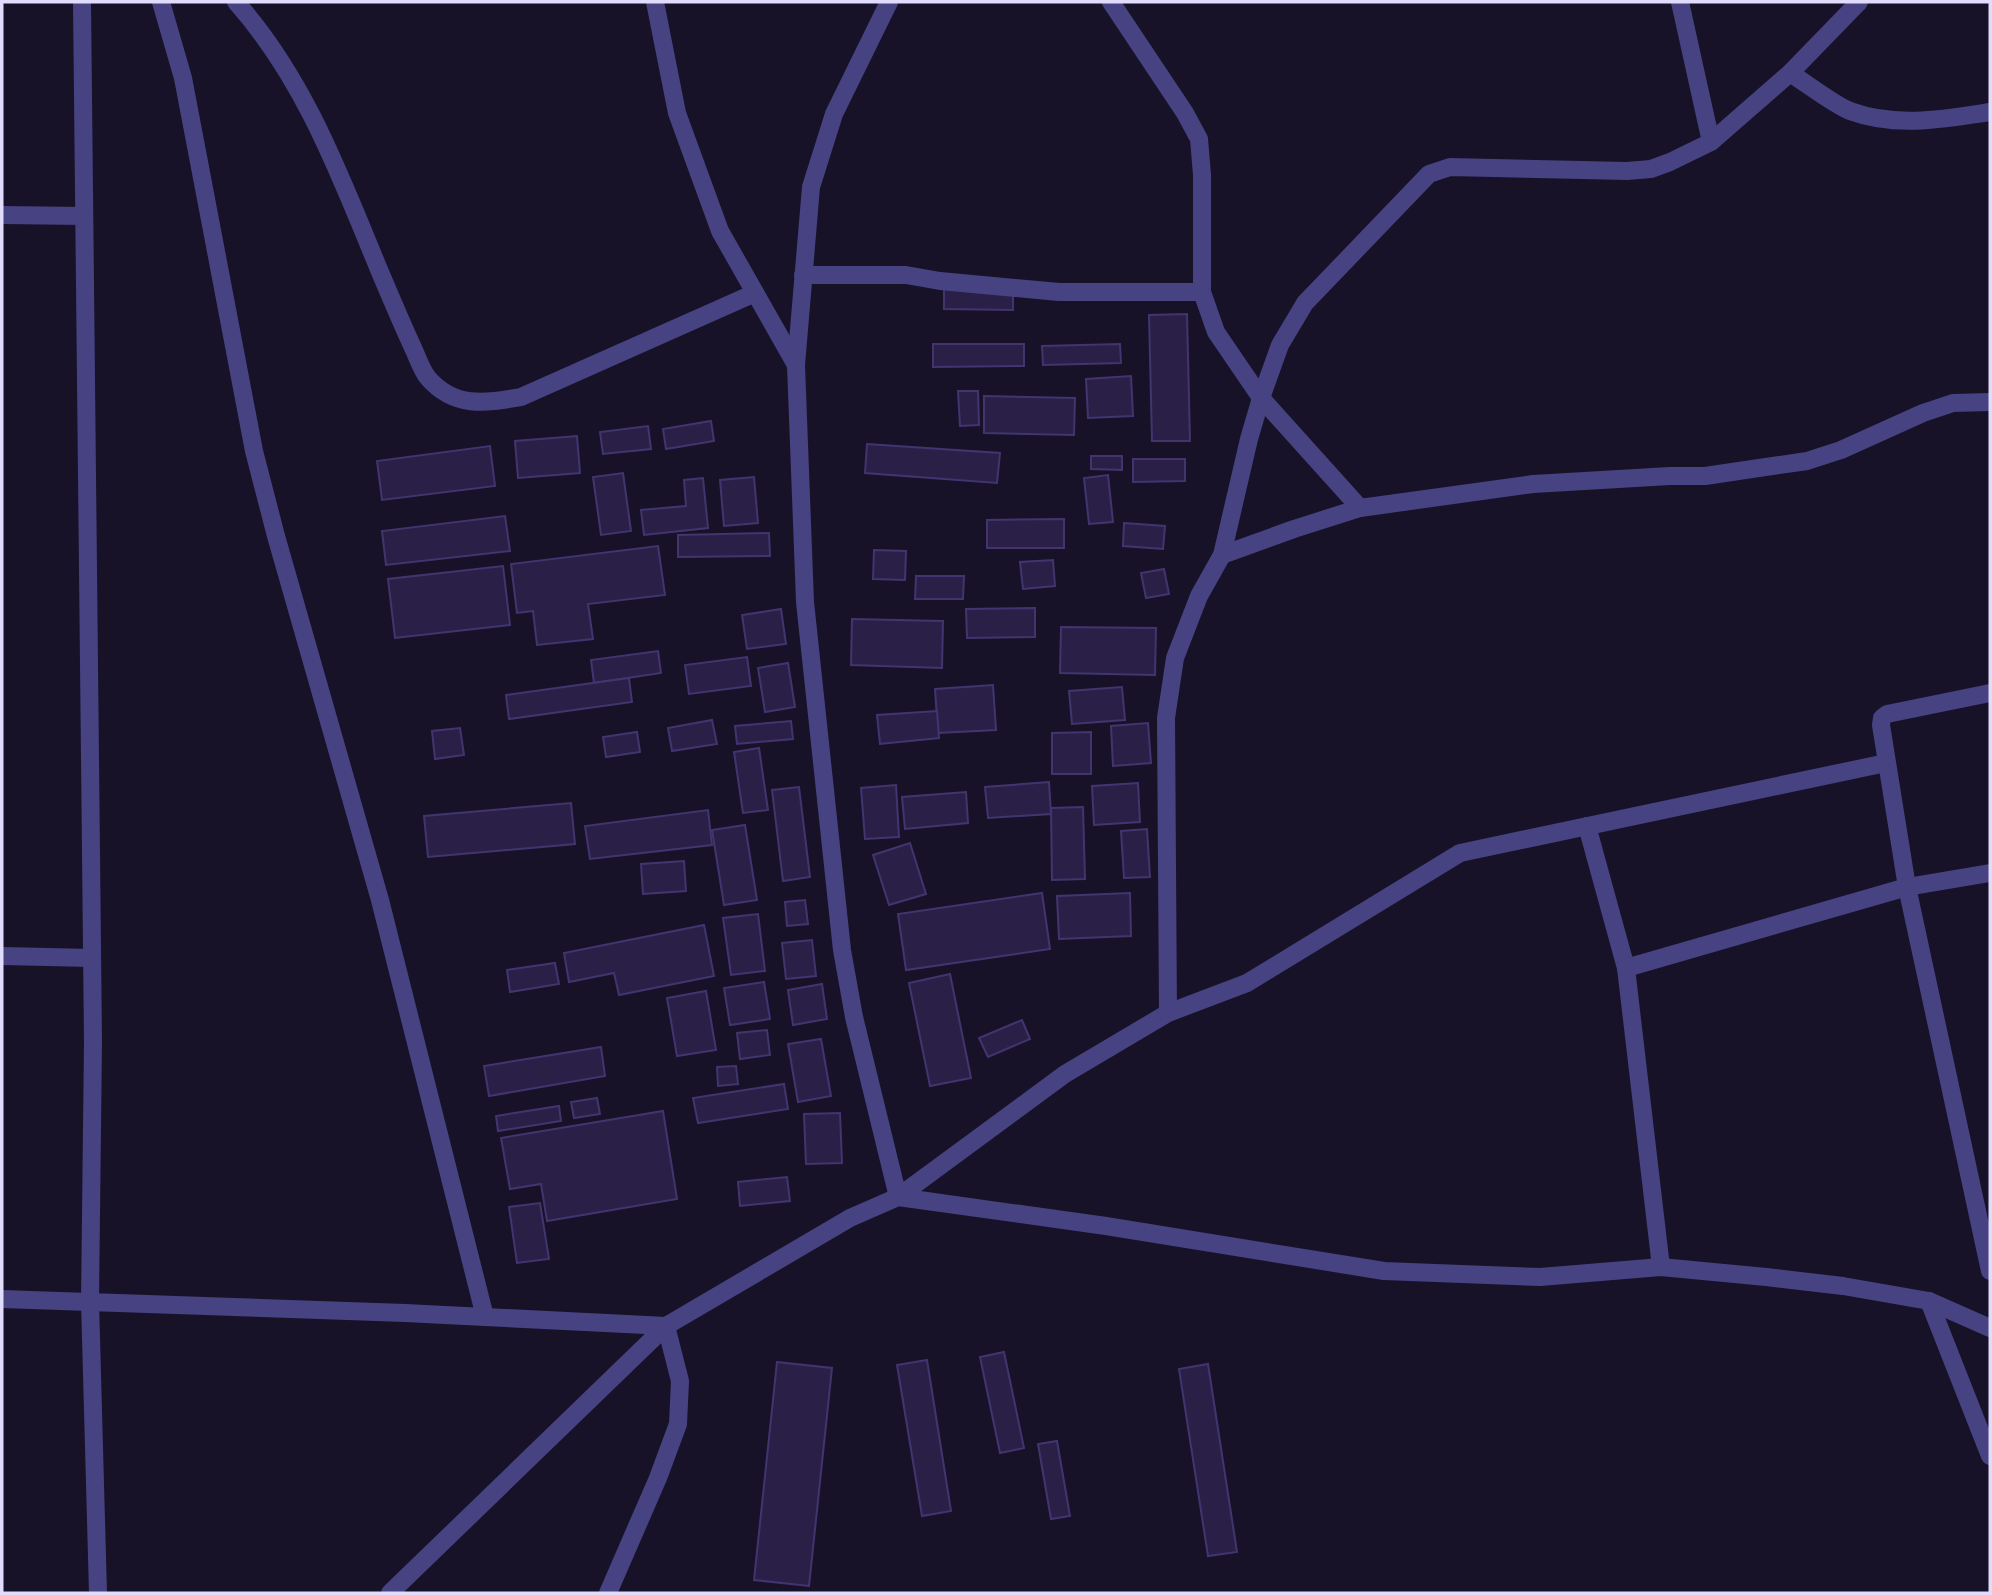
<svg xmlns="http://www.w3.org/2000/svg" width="1992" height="1595" viewBox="0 0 1992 1595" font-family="'Asap Condensed',sans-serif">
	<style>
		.building { fill: #2a2047; stroke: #433470; stroke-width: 2 }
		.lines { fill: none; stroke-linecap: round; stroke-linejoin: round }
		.street { stroke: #474282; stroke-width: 18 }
	</style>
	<rect width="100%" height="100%" fill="#171227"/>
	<g class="building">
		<path d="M 944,287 L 1013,288 L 1013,310 L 944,309 Z"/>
		<path d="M 1187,314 L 1190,441 L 1152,441 L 1149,315 Z"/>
		<path d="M 933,344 L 1024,344 L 1024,366 L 933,367 Z"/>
		<path d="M 1120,344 L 1121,363 L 1043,365 L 1042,346 Z"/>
		<path d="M 1131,376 L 1133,416 L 1088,418 L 1086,379 Z"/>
		<path d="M 958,391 L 978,391 L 979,425 L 960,426 Z"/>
		<path d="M 984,396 L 1075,398 L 1074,435 L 984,433 Z"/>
		<path d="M 711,421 L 714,441 L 666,449 L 663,429 Z"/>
		<path d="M 648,426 L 651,449 L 603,454 L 600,432 Z"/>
		<path d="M 577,436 L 580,473 L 518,478 L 515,441 Z"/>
		<path d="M 867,444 L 1000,453 L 997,483 L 865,473 Z"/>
		<path d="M 490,446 L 495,486 L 382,500 L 377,461 Z"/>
		<path d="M 1091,456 L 1122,456 L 1122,470 L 1091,469 Z"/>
		<path d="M 1133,459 L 1185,459 L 1185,481 L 1133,482 Z"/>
		<path d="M 623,473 L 631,531 L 601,535 L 593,477 Z"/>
		<path d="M 1108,475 L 1113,522 L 1089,524 L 1084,478 Z"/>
		<path d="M 754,477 L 758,523 L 724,526 L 720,480 Z"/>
		<path d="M 703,478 L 708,528 L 644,535 L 641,510 L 686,506 L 684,480 Z"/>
		<path d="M 505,516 L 510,551 L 386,565 L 382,531 Z"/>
		<path d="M 1064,519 L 1064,548 L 987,548 L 987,520 Z"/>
		<path d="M 1124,523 L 1165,526 L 1163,549 L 1123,546 Z"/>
		<path d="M 769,533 L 770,556 L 678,557 L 678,535 Z"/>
		<path d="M 658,546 L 665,595 L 588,604 L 593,639 L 537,645 L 533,611 L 517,613 L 511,564 Z"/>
		<path d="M 874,550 L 906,551 L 905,580 L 873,579 Z"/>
		<path d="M 1053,560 L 1055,586 L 1023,589 L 1020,562 Z"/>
		<path d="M 503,566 L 510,625 L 395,638 L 388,579 Z"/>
		<path d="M 1164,569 L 1169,594 L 1146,598 L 1141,573 Z"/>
		<path d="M 916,576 L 964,576 L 963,599 L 915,599 Z"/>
		<path d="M 1035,608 L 1035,637 L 967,638 L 966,609 Z"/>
		<path d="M 781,609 L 786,644 L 747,649 L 742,615 Z"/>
		<path d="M 852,619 L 943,621 L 942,668 L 851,665 Z"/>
		<path d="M 1061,627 L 1156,628 L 1155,675 L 1060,673 Z"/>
		<path d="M 658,651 L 661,673 L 594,683 L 591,660 Z"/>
		<path d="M 747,657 L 751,686 L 689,694 L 685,665 Z"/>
		<path d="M 788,663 L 795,707 L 765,712 L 758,668 Z"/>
		<path d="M 629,678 L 632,702 L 509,719 L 506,695 Z"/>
		<path d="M 993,685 L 996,730 L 938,733 L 935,689 Z"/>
		<path d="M 1122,687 L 1125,720 L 1072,724 L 1069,691 Z"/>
		<path d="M 937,711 L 939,738 L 880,744 L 877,715 Z"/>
		<path d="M 712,720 L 717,744 L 672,751 L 668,728 Z"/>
		<path d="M 791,721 L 793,739 L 737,744 L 735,726 Z"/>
		<path d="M 1148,723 L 1151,763 L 1113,766 L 1111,726 Z"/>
		<path d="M 460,728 L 464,755 L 435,759 L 432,731 Z"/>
		<path d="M 637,732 L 640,752 L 606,757 L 603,737 Z"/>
		<path d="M 1091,732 L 1091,774 L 1052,774 L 1052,733 Z"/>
		<path d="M 759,748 L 768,810 L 743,813 L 734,752 Z"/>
		<path d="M 1049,782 L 1051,814 L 988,818 L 985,787 Z"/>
		<path d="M 1138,783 L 1140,822 L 1094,825 L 1092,786 Z"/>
		<path d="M 896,785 L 899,837 L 865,839 L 861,788 Z"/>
		<path d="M 799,787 L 810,877 L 783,881 L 772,790 Z"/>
		<path d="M 966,792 L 968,823 L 905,829 L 902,797 Z"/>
		<path d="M 571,803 L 575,844 L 428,857 L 424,816 Z"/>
		<path d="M 1083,807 L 1085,879 L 1052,880 L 1051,808 Z"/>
		<path d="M 708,810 L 712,845 L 590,859 L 585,826 Z"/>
		<path d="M 745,825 L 757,900 L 724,905 L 712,830 Z"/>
		<path d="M 1147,829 L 1150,877 L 1124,878 L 1121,831 Z"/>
		<path d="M 910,843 L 926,894 L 889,905 L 873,855 Z"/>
		<path d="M 684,861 L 686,891 L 643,894 L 641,864 Z"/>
		<path d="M 1042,893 L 1050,949 L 906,970 L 898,914 Z"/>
		<path d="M 1130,893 L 1131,936 L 1059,939 L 1057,896 Z"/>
		<path d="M 805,900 L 808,924 L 787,926 L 785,902 Z"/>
		<path d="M 758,914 L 765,971 L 731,975 L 723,918 Z"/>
		<path d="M 704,925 L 714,976 L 619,995 L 614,973 L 569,982 L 564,953 Z"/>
		<path d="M 812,940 L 816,976 L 786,979 L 782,943 Z"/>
		<path d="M 555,963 L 559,984 L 510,992 L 507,970 Z"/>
		<path d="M 950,974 L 971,1078 L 930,1086 L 909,983 Z"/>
		<path d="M 764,982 L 770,1019 L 730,1025 L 724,988 Z"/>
		<path d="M 822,984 L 827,1019 L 793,1025 L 788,990 Z"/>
		<path d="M 706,991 L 716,1050 L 677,1056 L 667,998 Z"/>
		<path d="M 1022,1020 L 1030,1039 L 988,1057 L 979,1038 Z"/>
		<path d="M 767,1030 L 770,1055 L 740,1059 L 737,1033 Z"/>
		<path d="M 821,1039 L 831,1096 L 798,1102 L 788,1044 Z"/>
		<path d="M 601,1047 L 605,1076 L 489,1096 L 484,1066 Z"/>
		<path d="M 736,1066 L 738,1084 L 718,1086 L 717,1067 Z"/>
		<path d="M 784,1084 L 788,1109 L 698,1123 L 693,1098 Z"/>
		<path d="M 597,1098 L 600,1114 L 574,1118 L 571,1102 Z"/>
		<path d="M 559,1106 L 561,1121 L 498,1131 L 496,1116 Z"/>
		<path d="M 663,1111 L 677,1199 L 547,1221 L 541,1184 L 510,1189 L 501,1138 Z"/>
		<path d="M 840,1113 L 842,1163 L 806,1164 L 804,1114 Z"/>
		<path d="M 787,1177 L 790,1201 L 740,1206 L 738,1182 Z"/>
		<path d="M 540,1203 L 549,1259 L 517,1263 L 509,1207 Z"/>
		<path d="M 1004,1352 L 1024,1448 L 1000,1453 L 980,1357 Z"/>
		<path d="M 927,1360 L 951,1511 L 922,1516 L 897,1365 Z"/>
		<path d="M 777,1362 L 832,1368 L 809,1586 L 754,1580 Z"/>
		<path d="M 1208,1364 L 1237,1552 L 1208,1556 L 1179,1369 Z"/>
		<path d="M 1057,1441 L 1070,1516 L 1051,1519 L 1038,1444 Z"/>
	</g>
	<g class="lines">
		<g class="street">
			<path d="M 82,2 L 93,1042 L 90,1301 L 98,1593"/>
			<path d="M 161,2 L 183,78 L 254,451 L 276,536 L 380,900 L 485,1317"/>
			<path d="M 236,2 C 305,79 341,178 380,272 C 391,298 402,324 414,350 C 418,359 422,371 428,378 C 455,409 486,403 521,397 L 755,293"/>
			<path d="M 655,2 L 677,113 L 720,231 L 796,365"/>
			<path d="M 889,2 L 834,114 L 811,187 L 796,365 L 805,602 L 842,950 L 854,1017 L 898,1197 L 1065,1074 L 1168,1013 L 1247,983 L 1460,853 L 1886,763"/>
			<path d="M 1111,2 L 1185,113 L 1199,139 L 1202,175 L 1202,292 L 1216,332 L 1261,398 L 1360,508"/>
			<path d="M 1680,2 L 1711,142"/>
			<path d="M 1790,73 C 1806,83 1834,105 1850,111 C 1896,128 1944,119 1990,112"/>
			<path d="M 2,215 L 84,216"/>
			<path d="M 803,275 L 906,275 L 940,281 L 1059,292 L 1202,292"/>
			<path d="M 1222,555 L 1294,529 L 1360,508 L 1533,484 L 1670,476 L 1705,476 L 1807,461 L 1841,450 L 1923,413 L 1953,403 L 1990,402"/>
			<path d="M 1990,693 L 1887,714 L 1882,718 L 1881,725 L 1907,887 L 1990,1271"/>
			<path d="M 1587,826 L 1626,968 L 1661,1267"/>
			<path d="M 2,956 L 92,958"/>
			<path d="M 1626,968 L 1907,887 L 1990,873"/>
			<path d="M 1168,1013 L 1166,718 L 1175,658 L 1199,596 L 1222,555 L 1249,439 L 1261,398 L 1280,345 L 1305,303 L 1429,174 L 1450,167 L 1627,171 L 1651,169 L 1670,162 L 1711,142 L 1790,73 L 1859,2"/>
			<path d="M 2,1299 L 405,1313 L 666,1326 L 680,1381 L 678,1424 L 658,1478 L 608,1593"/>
			<path d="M 1929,1301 L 1990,1456"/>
			<path d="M 390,1593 L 666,1326 L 850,1218 L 898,1197 L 1106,1226 L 1384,1271 L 1540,1277 L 1661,1267 L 1766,1277 L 1843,1286 L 1929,1301 L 1990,1328"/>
		</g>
	</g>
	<rect width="1992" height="1595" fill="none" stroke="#e1dcfc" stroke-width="7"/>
</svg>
